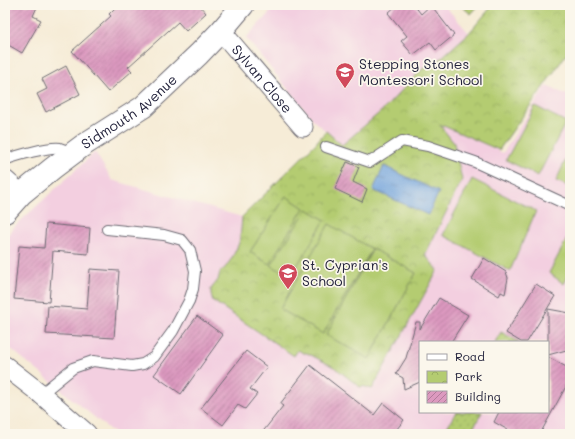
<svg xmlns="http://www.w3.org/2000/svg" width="575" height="439" viewBox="0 0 575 439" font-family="Mali,sans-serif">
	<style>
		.built { fill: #f3cfe0; fill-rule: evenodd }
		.grass { fill: url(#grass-dots); stroke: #6b7756 }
		.park { fill: url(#park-crowns); stroke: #6b7756 }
		.pitch { fill: #b4cc71; stroke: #6b7756 }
		.water { fill: url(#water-ripples); stroke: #48628b }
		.building { fill: url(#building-hatch) }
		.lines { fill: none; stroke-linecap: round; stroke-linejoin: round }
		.service-casing { stroke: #6c6972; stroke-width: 12 }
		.minor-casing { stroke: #6c6972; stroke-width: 21 }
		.tertiary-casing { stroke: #6c6972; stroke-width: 24 }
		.service { stroke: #fff; stroke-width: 10 }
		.minor { stroke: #fff; stroke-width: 19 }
		.tertiary { stroke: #fff; stroke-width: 22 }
		.labels { text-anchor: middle; stroke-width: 3.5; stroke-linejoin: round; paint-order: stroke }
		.poi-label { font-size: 14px; fill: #22223b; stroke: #fbf7ec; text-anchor: start }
		.street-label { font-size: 14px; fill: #22223b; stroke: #fbf7ec }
	</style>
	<defs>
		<pattern id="grass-dots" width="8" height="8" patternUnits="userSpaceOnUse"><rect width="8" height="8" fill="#b4cc71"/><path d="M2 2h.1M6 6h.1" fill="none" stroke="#9aaf63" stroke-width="1.8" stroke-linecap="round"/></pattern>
		<pattern id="park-crowns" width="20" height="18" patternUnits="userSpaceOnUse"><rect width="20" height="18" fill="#b4cc71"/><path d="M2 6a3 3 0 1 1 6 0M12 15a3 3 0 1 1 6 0" fill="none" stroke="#9aaf63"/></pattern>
		<pattern id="water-ripples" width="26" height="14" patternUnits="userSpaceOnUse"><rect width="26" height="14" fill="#6fa2db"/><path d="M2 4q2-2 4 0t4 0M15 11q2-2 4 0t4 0" fill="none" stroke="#5b84b3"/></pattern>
		<pattern id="building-hatch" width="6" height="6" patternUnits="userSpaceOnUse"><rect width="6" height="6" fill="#dc99bf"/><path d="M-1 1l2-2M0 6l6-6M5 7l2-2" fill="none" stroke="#b27c9c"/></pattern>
	</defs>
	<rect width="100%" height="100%" fill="#fbf7ec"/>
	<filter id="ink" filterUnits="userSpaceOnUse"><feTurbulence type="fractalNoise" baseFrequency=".025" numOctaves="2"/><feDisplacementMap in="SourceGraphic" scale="8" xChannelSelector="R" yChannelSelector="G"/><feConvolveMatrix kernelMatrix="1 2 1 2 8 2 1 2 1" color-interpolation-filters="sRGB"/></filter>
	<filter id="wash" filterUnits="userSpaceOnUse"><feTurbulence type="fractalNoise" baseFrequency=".012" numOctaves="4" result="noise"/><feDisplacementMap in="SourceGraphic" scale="16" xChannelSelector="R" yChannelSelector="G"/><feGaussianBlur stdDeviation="0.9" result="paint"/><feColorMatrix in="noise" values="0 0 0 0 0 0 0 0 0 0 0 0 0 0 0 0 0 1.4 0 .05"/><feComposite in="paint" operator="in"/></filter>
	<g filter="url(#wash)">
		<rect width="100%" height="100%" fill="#f6ecd7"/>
		<path class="built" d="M 277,5 L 444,5 L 469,33 L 441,58 L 421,70 L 406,108 L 503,153 L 546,86 L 570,96 L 570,434 L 115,434 L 5,344 L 5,238 L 13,228 L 95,152 L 112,180 L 242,217 L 316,143 L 326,131 L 315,122 L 246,38 ZM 420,342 L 548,342 L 548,412 L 420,412 Z"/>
		<g class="grass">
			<path d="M 460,5 L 479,5 L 471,14 Z"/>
			<path d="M 501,332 L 519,342 L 495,342 Z"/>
			<path d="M 456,412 L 482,412 L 470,434 L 443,434 Z"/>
		</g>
		<path class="park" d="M 493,5 L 570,5 L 570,49 L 499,150 L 439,124 L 454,143 L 462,180 L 425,255 L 438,270 L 372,389 L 363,386 L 360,387 L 334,367 L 307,353 L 303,353 L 298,350 L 294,356 L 213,301 L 211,295 L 211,289 L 218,280 L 220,272 L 225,268 L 232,258 L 239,243 L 241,229 L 242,217 L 316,143 L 326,131 L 342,145 L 385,108 L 421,70 L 441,58 L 469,33 Z"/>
		<g class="pitch">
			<path d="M 535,106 L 566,122 L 538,176 L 506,160 Z"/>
			<path d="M 570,150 L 570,187 L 556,181 Z"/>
			<path d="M 472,179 L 536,211 L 510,271 L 443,235 Z"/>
			<path d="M 286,196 L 304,208 L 269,264 L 250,252 Z"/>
			<path d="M 307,209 L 325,220 L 290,277 L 271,265 Z"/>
			<path d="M 329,224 L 372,249 L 323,334 L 280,309 Z"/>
			<path d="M 569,235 L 570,235 L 570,273 L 564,284 L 549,273 Z"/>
			<path d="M 373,249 L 416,273 L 369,359 L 326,335 Z"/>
		</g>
		<path class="water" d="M 384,166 L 439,192 L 428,215 L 373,190 Z"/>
		<g id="blocks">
			<g class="building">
				<path d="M 10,5 L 38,5 L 33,16 L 41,20 L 22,53 L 5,43 L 5,14 Z"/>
				<path d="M 118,5 L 199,5 L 206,13 L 186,31 L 178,22 L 128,67 L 132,71 L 108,92 L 72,51 L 111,16 L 109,14 Z"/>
				<path d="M 397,5 L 414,5 L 421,14 L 431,5 L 454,35 L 436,50 L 430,42 L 413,55 L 401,41 L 407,36 L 388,13 Z"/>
				<path d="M 66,66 L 80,94 L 46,112 L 37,94 L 47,89 L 42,79 Z"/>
				<path d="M 347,162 L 359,167 L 353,182 L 367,189 L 362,202 L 335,189 Z"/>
				<path d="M 46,224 L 90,228 L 88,254 L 53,251 L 49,302 L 14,299 L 19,246 L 44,248 Z"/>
				<path d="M 484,258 L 506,272 L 508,278 L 505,294 L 501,292 L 499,296 L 472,279 Z"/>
				<path d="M 90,269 L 119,271 L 114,338 L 46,334 L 48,306 L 87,309 Z"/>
				<path d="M 536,284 L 555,296 L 527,342 L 521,342 L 506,333 Z"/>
				<path d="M 439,298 L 468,315 L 451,342 L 420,342 L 420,382 L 404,389 L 403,378 L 396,374 L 406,358 L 416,322 L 420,322 L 420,329 Z"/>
				<path d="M 548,309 L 570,313 L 570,349 L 548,355 Z"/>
				<path d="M 197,316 L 223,335 L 181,394 L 154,375 Z"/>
				<path d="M 246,351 L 267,367 L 250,389 L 257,394 L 245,409 L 238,405 L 223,425 L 201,408 Z"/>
				<path d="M 548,357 L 570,369 L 570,379 L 540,434 L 515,434 L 494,422 L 499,412 L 548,412 Z"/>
				<path d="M 310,365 L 374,415 L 383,403 L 404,420 L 393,434 L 261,434 L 283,406 L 280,404 Z"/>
			</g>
		</g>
	</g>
	<g filter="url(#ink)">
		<use href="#blocks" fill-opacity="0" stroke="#6c6972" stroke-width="1"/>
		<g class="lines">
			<defs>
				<g id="service">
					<path d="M 326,147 L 370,162 L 402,141 L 428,146 L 475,162 L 570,206"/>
					<path d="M 5,160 C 15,156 50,146 60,148 C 64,149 68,152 71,155"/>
					<path d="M 41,394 L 73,368 L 93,361 L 132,366 L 143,364 L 154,357 L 173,331 L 189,301 L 193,289 L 195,271 L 190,250 L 182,240 L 164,235 L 107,229"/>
				</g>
				<g id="minor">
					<path id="s1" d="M 221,31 L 303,127"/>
					<path d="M 5,180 L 21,194"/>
					<path d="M 5,366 L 41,394 L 87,434"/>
				</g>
				<g id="tertiary">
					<path id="s2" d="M 5,212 L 21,194 L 53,168 L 85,144 L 143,107 L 199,54 L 221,31 L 243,5"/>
				</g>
			</defs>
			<use href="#service" class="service-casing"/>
			<use href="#minor" class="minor-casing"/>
			<use href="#tertiary" class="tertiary-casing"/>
			<use href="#service" class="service"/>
			<use href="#minor" class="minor"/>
			<use href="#tertiary" class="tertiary"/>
		</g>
	</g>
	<defs>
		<symbol id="school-pin" viewBox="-11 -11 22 30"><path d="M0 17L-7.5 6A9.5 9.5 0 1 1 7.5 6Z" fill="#d1495b" stroke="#fbf7ec"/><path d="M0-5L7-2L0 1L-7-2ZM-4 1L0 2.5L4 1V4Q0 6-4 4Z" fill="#fff"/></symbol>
	</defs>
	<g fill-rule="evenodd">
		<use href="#school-pin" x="334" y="61" width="22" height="30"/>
		<use href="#school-pin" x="277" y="262" width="22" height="30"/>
	</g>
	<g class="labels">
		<g class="poi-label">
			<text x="359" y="69">Stepping Stones<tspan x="359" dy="16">Montessori School</tspan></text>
			<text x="302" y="270">St. Cyprian's<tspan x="302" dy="16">School</tspan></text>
		</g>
		<g class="street-label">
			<text dy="5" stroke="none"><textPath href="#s1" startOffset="63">Sylvan Close</textPath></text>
			<text dy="5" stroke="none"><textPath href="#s2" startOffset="160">Sidmouth Avenue</textPath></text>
		</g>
	</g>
	<rect width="575" height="439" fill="none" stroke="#fbf7ec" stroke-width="20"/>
	<rect x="419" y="341" width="130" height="72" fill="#fbf7ec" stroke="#a4a2a5"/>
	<rect x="427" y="354" width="20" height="6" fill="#ffffff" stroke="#a4a2a5"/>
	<text x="455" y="361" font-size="12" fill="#22223b">Road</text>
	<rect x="427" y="371" width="20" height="12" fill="url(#park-crowns)" stroke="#a4a2a5"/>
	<text x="455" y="381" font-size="12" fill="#22223b">Park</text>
	<rect x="427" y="391" width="20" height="12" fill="url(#building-hatch)" stroke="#a4a2a5"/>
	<text x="455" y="401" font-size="12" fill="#22223b">Building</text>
</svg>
